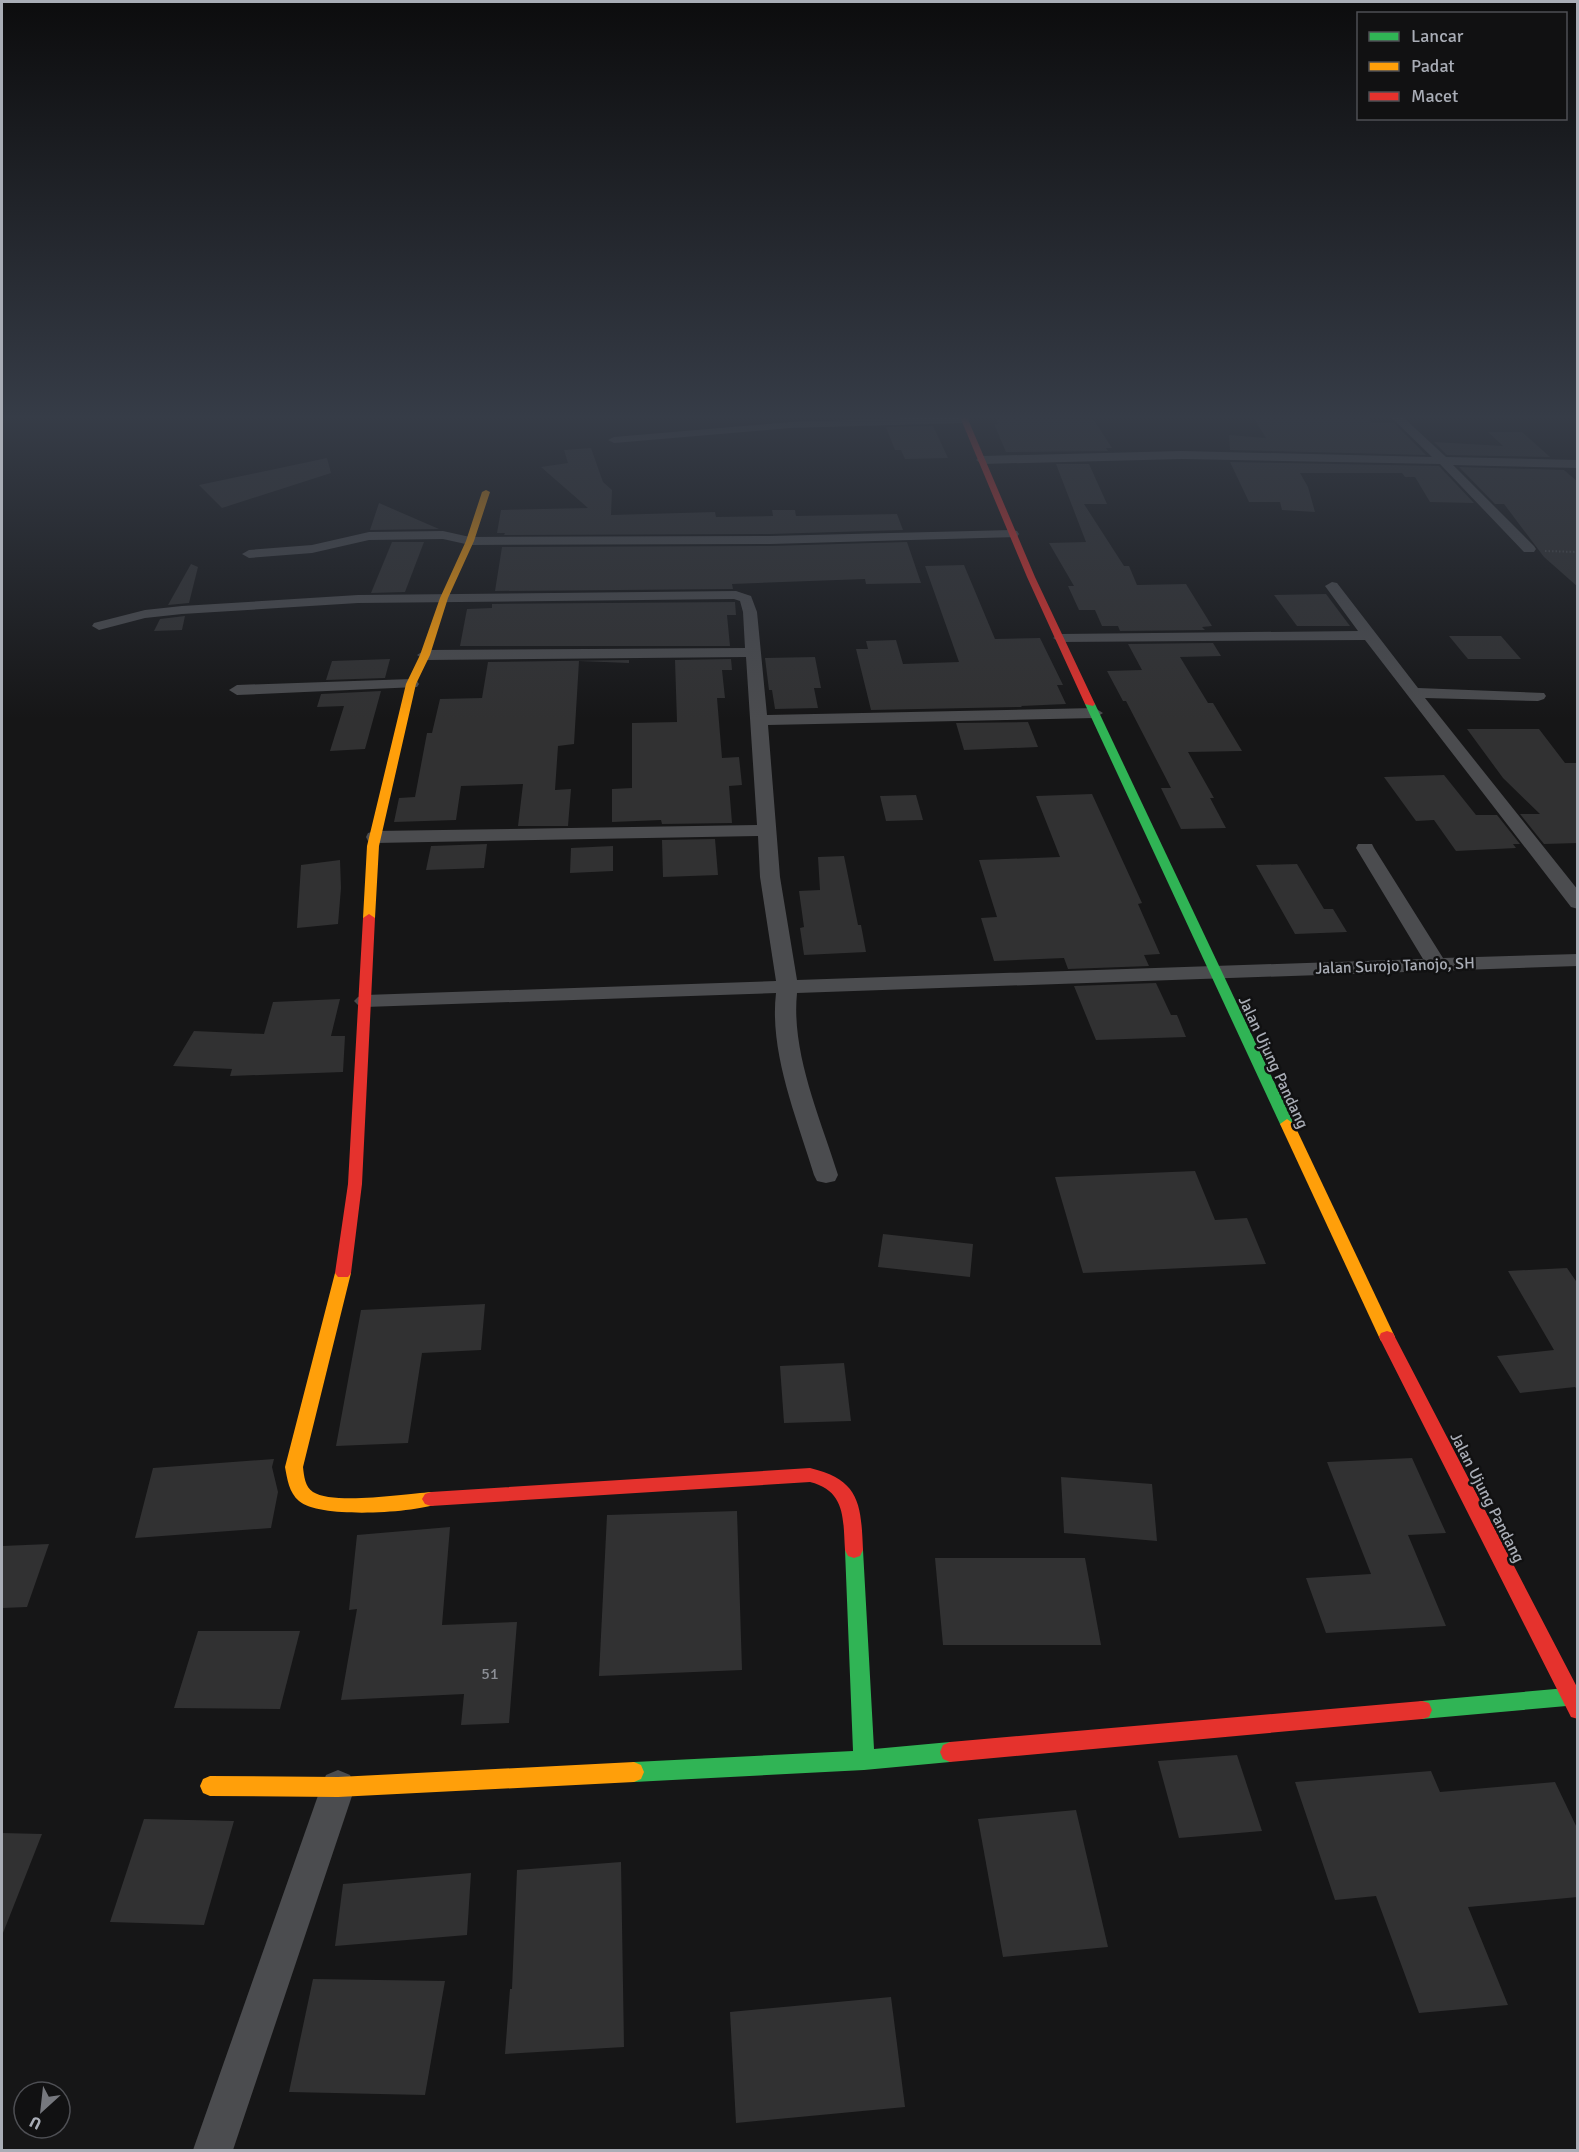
<svg xmlns="http://www.w3.org/2000/svg" width="1579" height="2152" viewBox="0 0 1579 2152" font-family="Signika,sans-serif">
	<style>
		.building { fill: #313132 }
		.lines { fill: none; stroke-linecap: round; stroke-linejoin: round }
		.path { stroke: #4c4e50; stroke-width: 2; stroke-dasharray: 1.5 2; stroke-linecap: butt }
		.street { fill: #4b4c4f; fill-rule: evenodd }
		.fast { fill: #30b455; fill-rule: evenodd }
		.slow { fill: #ff9f0a; fill-rule: evenodd }
		.jam { fill: #e5322d; fill-rule: evenodd }
		.labels { text-anchor: middle; stroke-width: 5; stroke-linejoin: round; paint-order: stroke }
		.street-label { font-size: 16px; fill: #a9adb6; stroke: #111112 }
		.near-number-label { font-size: 16px; fill: #8b8e95 }
	</style>
	<rect width="100%" height="100%" fill="#161617"/>
	<g class="building">
		<path d="M 995,417 L 1094,420 L 1112,448 L 1106,448 L 1108,451 L 1006,452 L 994,424 L 998,424 Z"/>
		<path d="M 1253,417 L 1369,417 L 1372,423 L 1394,423 L 1426,455 L 1230,450 L 1229,435 L 1266,438 Z"/>
		<path d="M 933,426 L 948,458 L 905,459 L 901,450 L 895,450 L 886,427 Z"/>
		<path d="M 1488,432 L 1522,432 L 1550,457 L 1447,455 L 1434,442 L 1503,446 Z"/>
		<path d="M 591,448 L 603,482 L 612,490 L 611,515 L 715,512 L 716,517 L 773,516 L 772,510 L 795,510 L 796,516 L 897,514 L 903,530 L 770,534 L 504,535 L 505,533 L 497,533 L 501,510 L 588,508 L 541,467 L 568,463 L 564,450 Z"/>
		<path d="M 327,458 L 331,473 L 222,508 L 199,485 Z"/>
		<path d="M 1230,462 L 1439,466 L 1474,503 L 1430,502 L 1415,477 L 1405,477 L 1402,473 L 1300,473 L 1308,487 L 1315,512 L 1282,510 L 1280,502 L 1249,502 Z"/>
		<path d="M 1056,464 L 1089,464 L 1107,504 L 1084,504 L 1124,566 L 1129,566 L 1137,585 L 1186,584 L 1212,626 L 1202,627 L 1205,630 L 1120,631 L 1118,626 L 1102,626 L 1095,610 L 1079,610 L 1068,586 L 1074,586 L 1049,543 L 1086,542 Z"/>
		<path d="M 1459,467 L 1564,470 L 1578,482 L 1578,587 L 1544,557 L 1504,504 L 1495,504 Z"/>
		<path d="M 379,503 L 439,529 L 370,530 Z"/>
		<path d="M 392,542 L 424,542 L 405,592 L 371,593 Z"/>
		<path d="M 907,542 L 921,583 L 866,584 L 865,579 L 732,584 L 733,589 L 495,591 L 502,547 L 770,546 Z"/>
		<path d="M 191,564 L 198,567 L 189,603 L 168,605 Z"/>
		<path d="M 964,565 L 995,639 L 1040,638 L 1063,685 L 1057,685 L 1066,704 L 1021,706 L 1022,707 L 871,710 L 856,649 L 868,649 L 866,641 L 896,640 L 903,664 L 959,662 L 925,566 Z"/>
		<path d="M 1326,594 L 1350,626 L 1297,626 L 1274,595 Z"/>
		<path d="M 735,602 L 736,615 L 727,615 L 730,646 L 460,646 L 467,609 L 492,608 L 492,604 Z"/>
		<path d="M 185,616 L 182,630 L 154,631 L 160,619 Z"/>
		<path d="M 1449,636 L 1501,636 L 1521,659 L 1468,659 Z"/>
		<path d="M 1213,643 L 1221,656 L 1180,657 L 1208,703 L 1213,703 L 1242,751 L 1188,752 L 1214,798 L 1210,798 L 1226,828 L 1181,829 L 1161,788 L 1171,788 L 1126,701 L 1123,701 L 1107,671 L 1142,670 L 1128,644 Z"/>
		<path d="M 815,657 L 821,688 L 814,688 L 818,708 L 775,709 L 772,690 L 769,690 L 765,658 Z"/>
		<path d="M 390,659 L 385,678 L 326,680 L 332,661 Z"/>
		<path d="M 731,659 L 732,670 L 722,670 L 725,698 L 717,698 L 722,758 L 739,757 L 742,785 L 729,786 L 732,823 L 662,824 L 661,820 L 612,822 L 612,789 L 632,788 L 632,723 L 677,722 L 675,660 Z"/>
		<path d="M 629,660 L 629,663 L 579,661 L 574,744 L 558,746 L 555,790 L 571,789 L 568,826 L 518,826 L 523,784 L 461,786 L 456,820 L 394,822 L 399,798 L 415,797 L 427,733 L 432,733 L 440,699 L 482,698 L 488,662 Z"/>
		<path d="M 381,691 L 365,749 L 330,751 L 344,706 L 317,707 L 321,694 Z"/>
		<path d="M 1028,722 L 1038,747 L 964,750 L 956,723 Z"/>
		<path d="M 1467,729 L 1539,729 L 1565,763 L 1578,763 L 1578,843 L 1544,844 L 1520,814 L 1540,814 L 1503,778 Z"/>
		<path d="M 1444,775 L 1476,815 L 1497,815 L 1520,844 L 1513,844 L 1516,848 L 1456,851 L 1434,820 L 1416,821 L 1384,777 Z"/>
		<path d="M 1092,794 L 1142,903 L 1138,904 L 1160,954 L 1144,955 L 1149,966 L 1068,969 L 1064,958 L 994,961 L 981,918 L 997,917 L 979,860 L 1060,857 L 1036,796 Z"/>
		<path d="M 916,795 L 923,820 L 886,821 L 880,796 Z"/>
		<path d="M 715,839 L 718,875 L 663,877 L 662,840 Z"/>
		<path d="M 487,844 L 484,868 L 426,870 L 431,846 Z"/>
		<path d="M 613,846 L 613,871 L 570,873 L 571,848 Z"/>
		<path d="M 844,856 L 858,925 L 861,925 L 866,952 L 804,955 L 800,928 L 804,927 L 799,891 L 820,890 L 818,857 Z"/>
		<path d="M 340,860 L 341,888 L 338,924 L 297,928 L 301,865 Z"/>
		<path d="M 1297,864 L 1324,909 L 1333,909 L 1347,932 L 1295,934 L 1256,865 Z"/>
		<path d="M 1156,983 L 1171,1015 L 1177,1015 L 1186,1037 L 1096,1040 L 1074,986 Z"/>
		<path d="M 340,999 L 331,1036 L 345,1036 L 343,1072 L 230,1076 L 232,1069 L 173,1066 L 194,1031 L 264,1034 L 273,1002 Z"/>
		<path d="M 1195,1171 L 1215,1220 L 1247,1218 L 1266,1264 L 1083,1273 L 1055,1177 Z"/>
		<path d="M 883,1234 L 973,1244 L 970,1277 L 878,1267 Z"/>
		<path d="M 1567,1268 L 1578,1284 L 1578,1390 L 1575,1387 L 1520,1393 L 1497,1356 L 1554,1350 L 1508,1271 Z"/>
		<path d="M 485,1304 L 481,1350 L 422,1353 L 408,1443 L 336,1446 L 361,1310 Z"/>
		<path d="M 844,1363 L 851,1421 L 784,1423 L 780,1366 Z"/>
		<path d="M 1412,1458 L 1446,1533 L 1408,1535 L 1446,1626 L 1326,1633 L 1306,1578 L 1371,1574 L 1327,1462 Z"/>
		<path d="M 274,1459 L 272,1467 L 278,1492 L 271,1528 L 135,1538 L 153,1468 Z"/>
		<path d="M 1061,1477 L 1152,1484 L 1157,1541 L 1064,1533 Z"/>
		<path d="M 737,1511 L 742,1670 L 599,1676 L 607,1515 Z"/>
		<path d="M 450,1527 L 442,1625 L 517,1622 L 509,1723 L 461,1725 L 464,1694 L 341,1700 L 357,1609 L 349,1610 L 357,1535 Z"/>
		<path d="M 49,1544 L 27,1607 L 2,1608 L 2,1546 Z"/>
		<path d="M 935,1558 L 1085,1558 L 1101,1645 L 943,1645 Z"/>
		<path d="M 198,1631 L 300,1631 L 280,1709 L 174,1708 Z"/>
		<path d="M 1237,1755 L 1262,1831 L 1179,1838 L 1158,1761 Z"/>
		<path d="M 1431,1771 L 1440,1792 L 1555,1782 L 1578,1830 L 1578,1897 L 1468,1907 L 1508,2005 L 1419,2013 L 1376,1896 L 1335,1900 L 1295,1782 Z"/>
		<path d="M 1076,1810 L 1108,1947 L 1003,1957 L 978,1819 Z"/>
		<path d="M 144,1819 L 234,1821 L 204,1925 L 110,1922 Z"/>
		<path d="M 2,1833 L 42,1834 L 3,1933 L 2,1932 Z"/>
		<path d="M 621,1862 L 624,2047 L 505,2054 L 510,1989 L 512,1989 L 517,1870 Z"/>
		<path d="M 471,1873 L 467,1935 L 335,1946 L 343,1884 Z"/>
		<path d="M 313,1979 L 445,1981 L 425,2095 L 289,2092 Z"/>
		<path d="M 891,1997 L 905,2107 L 736,2123 L 730,2012 Z"/>
	</g>
	<g class="lines">
		<path class="path" d="M 1545,551 L 1578,552"/>
		<g class="street">
			<path d="M 934,417 L 967,417 L 970,420 L 964,423 L 790,428 L 614,443 L 608,440 L 614,437 L 790,422 Z"/>
			<path d="M 1391,417 L 1403,417 L 1446,457 L 1578,460 L 1578,468 L 1453,465 L 1534,546 L 1536,549 L 1534,552 L 1524,552 L 1440,464 L 1182,459 L 982,464 L 976,460 L 982,456 L 1182,451 L 1432,457 Z"/>
			<path d="M 1012,530 L 1017,531 L 1019,534 L 1017,537 L 770,544 L 470,545 L 443,539 L 369,540 L 312,553 L 249,558 L 242,554 L 249,550 L 312,545 L 369,532 L 443,531 L 470,537 L 770,536 Z"/>
			<path d="M 1332,582 L 1337,583 L 1418,688 L 1544,693 L 1546,696 L 1544,699 L 1538,701 L 1425,698 L 1578,890 L 1578,909 L 1571,907 L 1365,640 L 1060,642 L 1053,638 L 1060,634 L 1358,631 L 1325,586 Z"/>
			<path d="M 736,591 L 751,596 L 757,612 L 767,715 L 1095,708 L 1103,713 L 1095,718 L 768,725 L 780,877 L 797,980 L 1423,959 L 1356,848 L 1358,844 L 1372,844 L 1374,848 L 1443,958 L 1578,954 L 1578,966 L 797,993 C 791,1053 820,1117 838,1175 L 835,1181 L 826,1183 L 817,1181 L 814,1175 C 797,1118 769,1053 776,993 L 365,1007 L 358,1005 L 354,1001 L 358,997 L 365,995 L 776,981 L 760,877 L 758,836 L 375,843 L 368,841 L 366,837 L 368,833 L 375,831 L 757,825 L 746,657 L 425,660 L 417,655 L 425,650 L 745,648 L 743,612 L 740,601 L 734,599 L 358,603 L 182,614 L 145,618 L 99,630 L 92,626 L 94,623 L 145,610 L 182,606 L 358,595 Z"/>
			<path d="M 411,679 L 417,681 L 419,684 L 417,687 L 237,695 L 229,690 L 237,685 Z"/>
			<path d="M 338,1770 L 350,1775 L 355,1787 L 233,2150 L 193,2150 L 321,1787 L 326,1775 Z"/>
		</g>
		<g class="fast">
			<path d="M 1090,701 L 1095,704 L 1294,1124 L 1292,1127 L 1287,1129 L 1280,1124 L 1085,704 Z"/>
			<path d="M 854,1542 L 860,1544 L 863,1550 L 874,1749 L 950,1742 L 957,1745 L 960,1752 L 957,1759 L 950,1762 L 864,1770 L 634,1782 L 627,1779 L 624,1772 L 627,1765 L 634,1762 L 853,1751 L 845,1550 L 848,1544 Z"/>
			<path d="M 1578,1687 L 1578,1705 L 1422,1719 L 1415,1717 L 1412,1710 L 1415,1703 L 1422,1701 Z"/>
		</g>
		<g class="slow">
			<path d="M 486,490 L 490,492 L 474,541 L 448,598 L 430,655 L 416,684 L 379,846 L 375,918 L 373,921 L 365,921 L 363,918 L 367,846 L 406,684 L 420,655 L 440,598 L 466,541 L 482,492 Z"/>
			<path d="M 1287,1119 L 1294,1124 L 1395,1337 L 1393,1341 L 1387,1343 L 1381,1341 L 1379,1337 L 1280,1124 Z"/>
			<path d="M 343,1267 L 348,1269 L 351,1273 L 303,1467 C 304,1476 305,1487 313,1492 C 333,1505 406,1494 431,1492 L 437,1494 L 440,1499 L 437,1504 C 412,1513 320,1519 299,1501 C 289,1493 287,1478 285,1467 L 335,1273 L 338,1269 Z"/>
			<path d="M 634,1762 L 641,1765 L 644,1772 L 641,1779 L 634,1782 L 338,1797 L 210,1796 L 203,1793 L 200,1786 L 203,1779 L 210,1776 L 338,1777 Z"/>
		</g>
		<g class="jam">
			<path d="M 960,417 L 967,417 L 1035,577 L 1095,704 L 1093,706 L 1085,704 L 1027,577 Z"/>
			<path d="M 369,914 L 375,918 L 362,1184 L 351,1273 L 348,1277 L 338,1277 L 335,1273 L 348,1184 L 363,918 Z"/>
			<path d="M 1387,1331 L 1393,1333 L 1395,1337 L 1578,1689 L 1578,1719 L 1571,1717 L 1379,1337 L 1381,1333 Z"/>
			<path d="M 810,1468 C 860,1480 861,1504 863,1550 L 860,1556 L 854,1558 L 848,1556 L 845,1550 C 843,1519 846,1491 810,1482 L 431,1506 L 425,1504 L 422,1499 L 425,1494 L 431,1492 Z"/>
			<path d="M 1422,1701 L 1429,1703 L 1432,1710 L 1429,1717 L 1422,1719 L 950,1762 L 943,1759 L 940,1752 L 943,1745 L 950,1742 Z"/>
		</g>
	</g>
	<linearGradient id="sky" x2="0" y2="1"><stop stop-color="#0c0c0d"/><stop offset="0.58" stop-color="#363c47"/><stop offset="1" stop-color="#363c47" stop-opacity="0"/></linearGradient>
	<rect width="1579" height="719" fill="url(#sky)"/>
	<g class="labels">
		<g class="street-label">
			<text transform="translate(1395 965) rotate(-2)" y="6">Jalan Surojo Tanojo, SH</text>
			<text transform="translate(1274 1062) rotate(65)" y="6">Jalan Ujung Pandang</text>
			<text transform="translate(1488 1497) rotate(63)" y="6">Jalan Ujung Pandang</text>
		</g>
		<g class="near-number-label">
			<text x="490" y="1679">51</text>
		</g>
	</g>
	<rect width="1579" height="2152" fill="none" stroke="#a9adb6" stroke-width="6"/>
	<rect x="1357" y="12" width="210" height="108" fill="#111112" stroke="#4e4f54" stroke-width="1.5"/>
	<rect x="1369" y="32" width="30" height="9" fill="#30b455" stroke="#4e4f54" stroke-width="1.5"/>
	<text x="1411" y="42" font-size="18" fill="#a9adb6">Lancar</text>
	<rect x="1369" y="62" width="30" height="9" fill="#ff9f0a" stroke="#4e4f54" stroke-width="1.5"/>
	<text x="1411" y="72" font-size="18" fill="#a9adb6">Padat</text>
	<rect x="1369" y="92" width="30" height="9" fill="#e5322d" stroke="#4e4f54" stroke-width="1.5"/>
	<text x="1411" y="102" font-size="18" fill="#a9adb6">Macet</text>
	<g transform="translate(42 2110) rotate(207)"><circle r="28" fill="#111112" stroke="#4e4f54" stroke-width="1.5"/>
	<path d="M0-4.5L10 22L0 15L-10 22Z" fill="#76787e"/>
	<text y="-9" font-size="16" font-weight="bold" text-anchor="middle" fill="#a9adb6">U</text>
	</g>
</svg>
